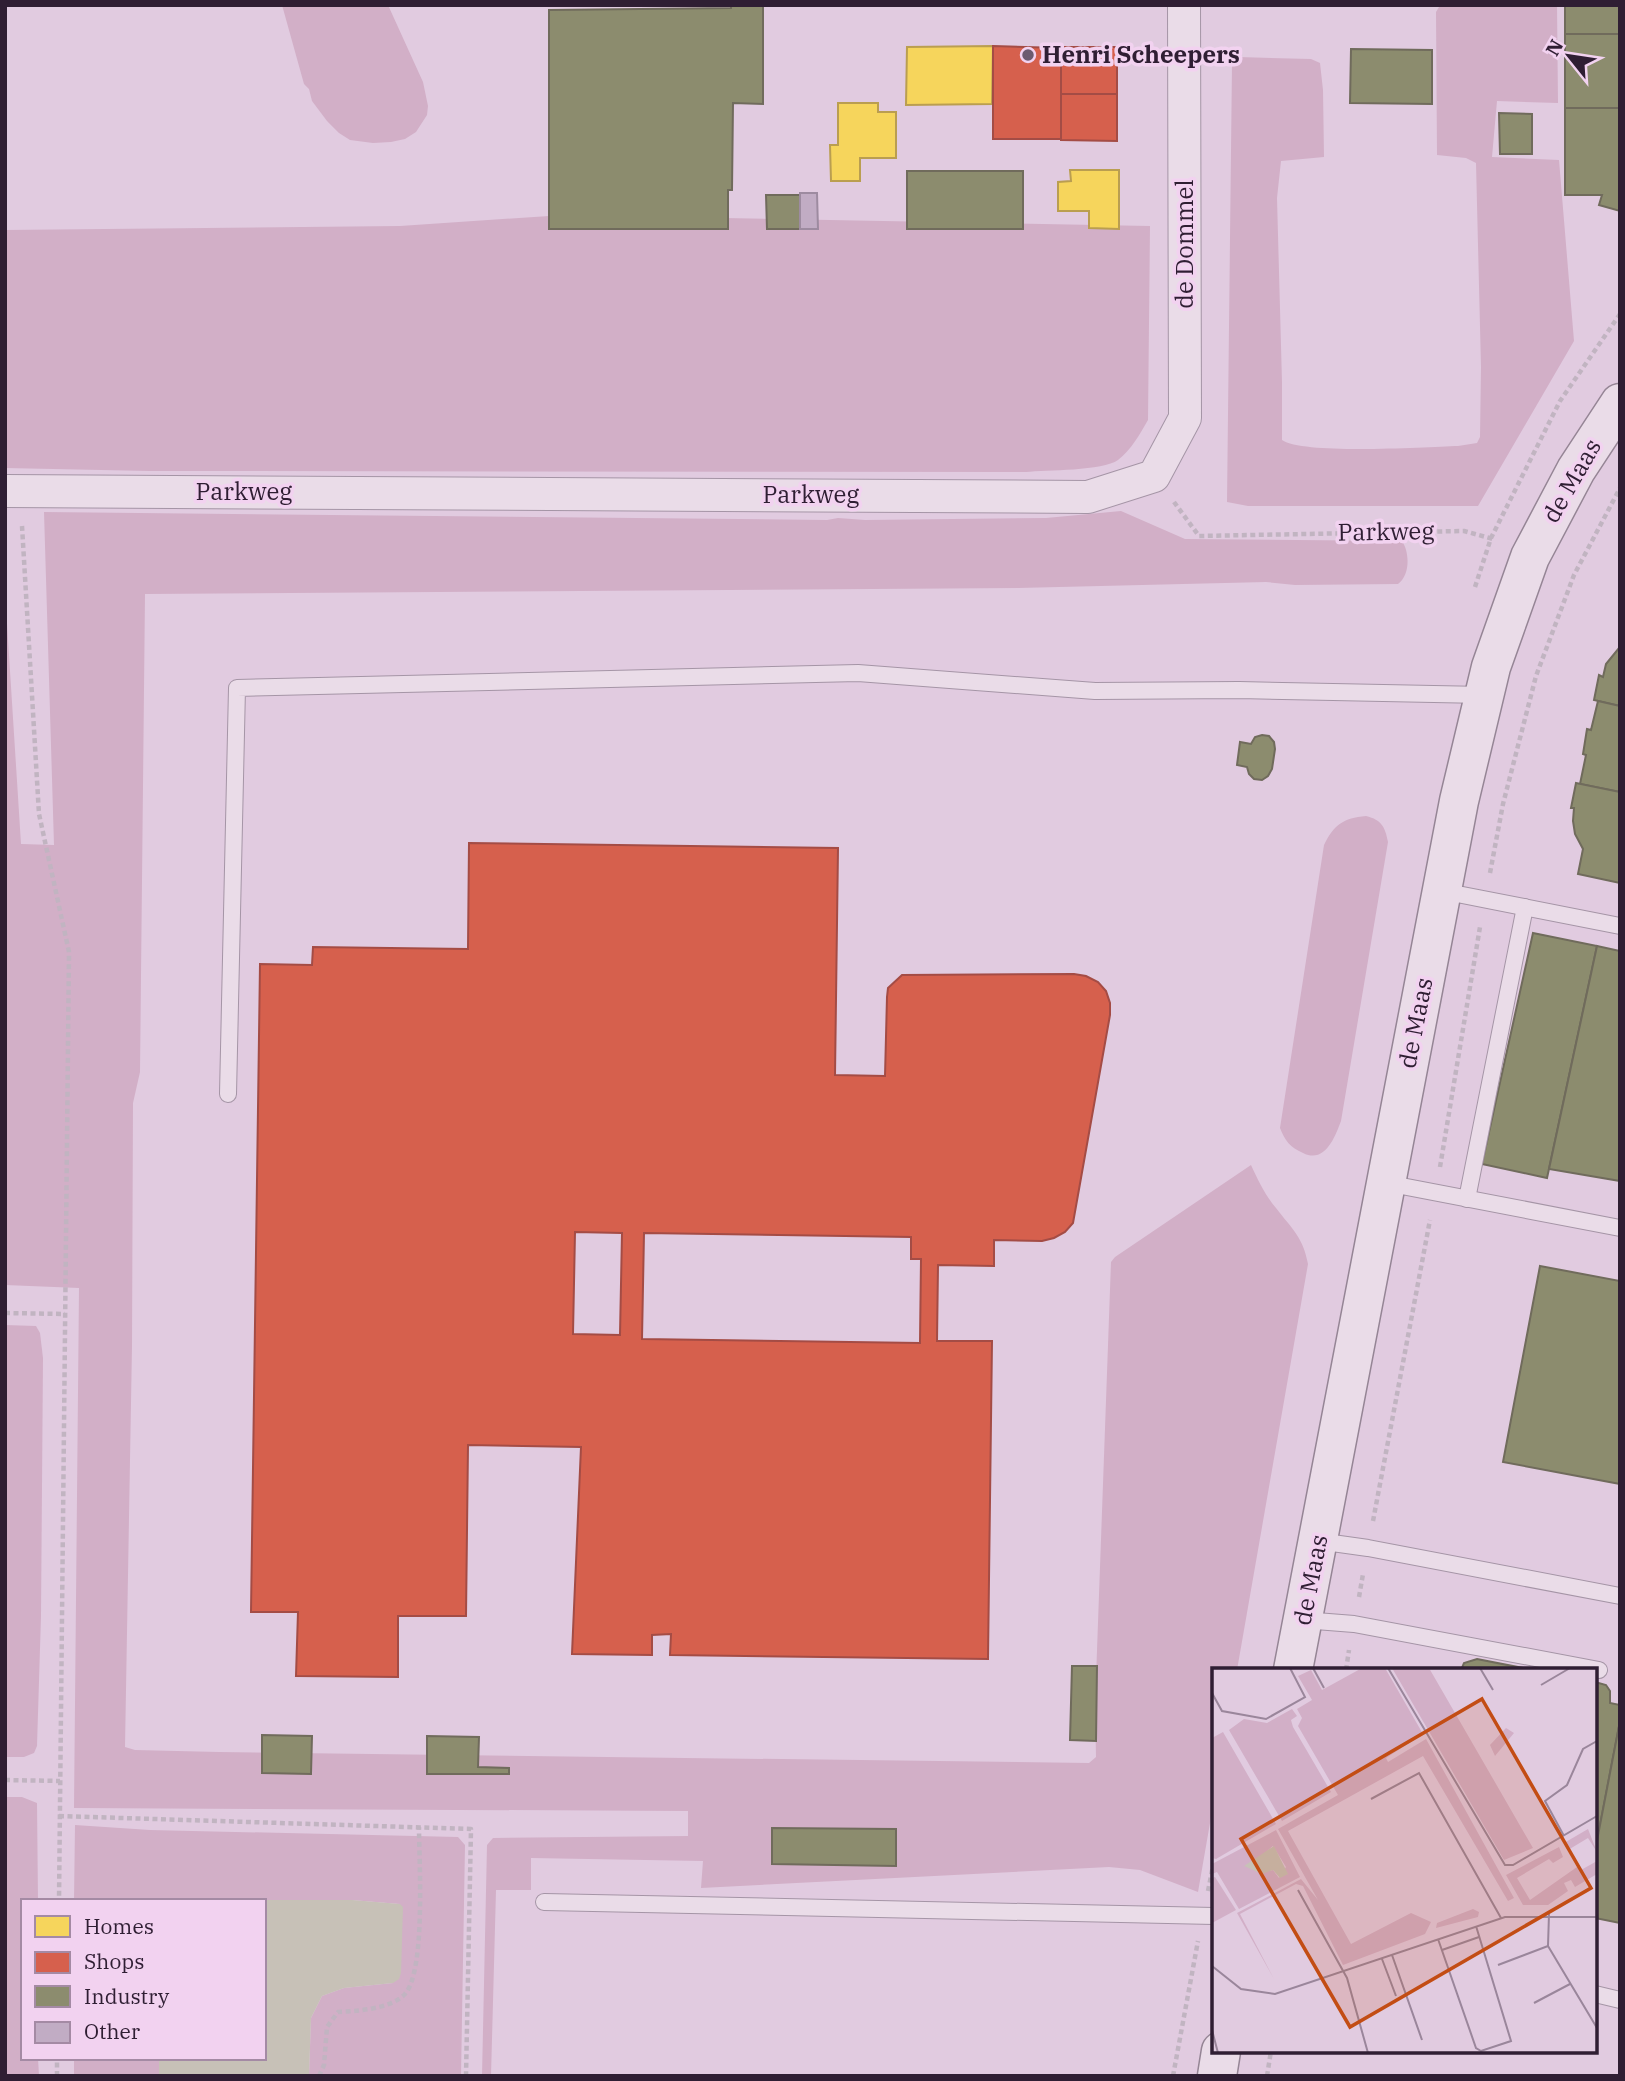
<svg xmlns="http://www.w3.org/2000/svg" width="1625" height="2081" viewBox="0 0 1625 2081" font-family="'IBM Plex Serif',serif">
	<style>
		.green { fill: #d2afc7 }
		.water { fill: #c7c1b7 }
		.homes { fill: #f6d55c; stroke: #ba9e50; stroke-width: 2 }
		.shops { fill: #d6604d; stroke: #a44c45; stroke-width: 2; fill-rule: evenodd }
		.industry { fill: #8c8c6e; stroke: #706b5c; stroke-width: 2 }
		.building { fill: #c1acc4; stroke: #9d8ba0; stroke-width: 2 }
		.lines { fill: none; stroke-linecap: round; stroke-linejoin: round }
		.lane-casing { stroke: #a595a6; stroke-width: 18 }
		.street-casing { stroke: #a595a6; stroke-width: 34 }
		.secondary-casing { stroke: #958595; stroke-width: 41 }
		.path { stroke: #c1b4c1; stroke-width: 4.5; stroke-dasharray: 5 3.5; stroke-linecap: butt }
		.lane { stroke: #eadce8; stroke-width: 16 }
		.street { stroke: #eadce8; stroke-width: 32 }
		.secondary { stroke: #eadce8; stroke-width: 38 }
		.poi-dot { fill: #6d5b70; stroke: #f2d2f0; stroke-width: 2.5 }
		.labels { text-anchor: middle; stroke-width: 7; stroke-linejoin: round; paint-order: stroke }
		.poi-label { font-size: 24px; font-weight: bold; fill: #2f1e33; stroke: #f2d2f0; text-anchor: start }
		.street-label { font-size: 24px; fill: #2f1e33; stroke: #f2d2f0 }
		.inset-road { fill: none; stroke: #9a869b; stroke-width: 2 }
		.view { fill: #c34d14; fill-opacity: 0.15; stroke: #c34d14; stroke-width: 3.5 }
		.inset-edge { fill: none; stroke: #2f1e33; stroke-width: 3.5 }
	</style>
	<rect width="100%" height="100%" fill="#e1cbe0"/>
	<g class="green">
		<path d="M 282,5 L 388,5 L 423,82 L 428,106 L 427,115 L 416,132 L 405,139 L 391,142 L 373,143 L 350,140 L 339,133 L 327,121 L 312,101 L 309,89 L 304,84 Z"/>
		<path d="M 1463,5 L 1557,5 L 1558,103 L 1497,101 L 1492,157 L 1559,160 L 1574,341 L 1478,506 L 1248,506 L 1227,502 L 1232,64 L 1238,57 L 1311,59 L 1320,63 L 1323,90 L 1324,157 L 1281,161 L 1277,198 L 1282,382 L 1282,440 C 1304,455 1425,447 1458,446 L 1477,443 L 1480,437 L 1481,367 L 1476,163 L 1466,158 L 1437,155 L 1436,12 L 1439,7 Z"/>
		<path d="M 564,215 L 1150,226 L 1148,420 C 1140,434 1131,450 1118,460 C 1103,471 1046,470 1026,472 L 149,471 L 5,468 L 5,230 L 400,226 Z"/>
		<path d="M 1121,511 L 1185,539 L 1402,541 C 1410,553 1410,575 1398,584 L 1295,585 L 1266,582 L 1018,588 L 145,594 L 140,1072 L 133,1103 L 132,1346 L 125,1747 L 135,1750 L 219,1752 L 1089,1763 L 1096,1757 L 1095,1706 L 1111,1262 L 1115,1257 L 1251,1165 C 1258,1180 1265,1195 1276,1208 C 1292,1229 1303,1237 1308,1264 L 1237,1670 L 1214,1670 L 1214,1800 L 1198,1892 L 1140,1870 L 1109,1867 L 701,1888 L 703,1861 L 531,1858 L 531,1890 L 496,1890 L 491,2076 L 482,2076 L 487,1845 L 493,1838 L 688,1836 L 688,1811 L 74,1808 L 79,1288 L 5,1285 L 5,592 L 21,844 L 54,845 L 44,512 L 827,520 L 838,518 L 865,520 L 1046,518 Z"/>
		<path d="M 1366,816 C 1382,820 1385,827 1388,842 L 1341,1121 C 1335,1137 1325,1164 1303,1153 C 1290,1147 1285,1141 1280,1128 L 1324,845 C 1334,825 1343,818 1366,816 Z"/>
		<path d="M 5,1325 L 36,1326 L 40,1333 L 43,1358 L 41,1616 L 37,1746 L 34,1753 L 24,1757 L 5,1757 Z"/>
		<path d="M 5,1797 L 22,1797 L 37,1803 L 38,1901 L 23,1901 L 23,2058 L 38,2058 L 39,2076 L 5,2076 Z"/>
		<path d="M 75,1825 L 150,1830 L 458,1837 L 465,1845 L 461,2076 L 309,2076 L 311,2018 L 322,1996 L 344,1988 L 393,1983 L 400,1904 L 352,1900 L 74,1901 Z"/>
		<rect x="74" y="2058" width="85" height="18"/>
	</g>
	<path class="water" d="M 169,1900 L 352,1900 L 400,1904 L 403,1907 L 401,1973 L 399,1979 L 393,1983 L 344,1988 L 322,1996 L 311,2018 L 309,2076 L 159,2076 L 159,2058 L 264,2058 L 264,1901 L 167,1901 Z"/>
	<g class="homes">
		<path d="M 993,46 L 992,104 L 906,105 L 907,47 Z"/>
		<path d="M 838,103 L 878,103 L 878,112 L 896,112 L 896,158 L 860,158 L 860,181 L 831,181 L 830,145 L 838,145 Z"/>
		<path d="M 1070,170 L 1119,170 L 1119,229 L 1089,228 L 1089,211 L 1058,211 L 1058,182 L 1071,181 Z"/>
	</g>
	<g class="shops">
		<path d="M 993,46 L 1061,48 L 1061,139 L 993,139 Z"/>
		<path d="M 1117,47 L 1117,94 L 1061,94 L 1061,47 Z"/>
		<path d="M 1061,94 L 1117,94 L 1117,141 L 1061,140 Z"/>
		<path d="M 469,843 L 838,848 L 835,1075 L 885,1076 L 887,997 L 888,988 L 902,975 L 1074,974 L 1086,976 L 1098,982 L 1106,991 L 1110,1003 L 1110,1015 L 1073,1223 L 1065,1232 L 1054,1238 L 1042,1241 L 994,1240 L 994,1266 L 938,1265 L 937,1341 L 992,1341 L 988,1659 L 670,1655 L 671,1634 L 652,1635 L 652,1655 L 572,1654 L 581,1447 L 468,1445 L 466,1616 L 398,1616 L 398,1677 L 296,1676 L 298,1612 L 251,1612 L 260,964 L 312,965 L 313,947 L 468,949 ZM 575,1232 L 622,1233 L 620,1335 L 573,1334 ZM 644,1233 L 911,1237 L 911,1259 L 921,1259 L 920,1343 L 642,1339 Z"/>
	</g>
	<g class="industry">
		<path d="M 731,5 L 763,5 L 763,104 L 733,103 L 732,190 L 728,190 L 728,229 L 549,229 L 549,10 L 731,8 Z"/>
		<rect x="1565" y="5" width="55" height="29"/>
		<rect x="1565" y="34" width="55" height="74"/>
		<path d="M 1351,49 L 1432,50 L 1432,104 L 1350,103 Z"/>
		<path d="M 1565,108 L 1620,108 L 1620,211 L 1599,205 L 1602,195 L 1565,195 Z"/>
		<path d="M 1499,113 L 1532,114 L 1532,154 L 1500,154 Z"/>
		<rect x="907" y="171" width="116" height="58"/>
		<path d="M 766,195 L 800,195 L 800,229 L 767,229 Z"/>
		<path d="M 1619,648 L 1620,706 L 1594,700 L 1599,675 L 1603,677 L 1606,664 Z"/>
		<path d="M 1598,701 L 1620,706 L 1620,792 L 1580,784 L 1586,755 L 1583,754 L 1587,729 L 1591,730 Z"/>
		<path d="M 1262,735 L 1269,736 L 1274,742 L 1275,749 L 1272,769 L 1268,776 L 1262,780 L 1254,779 L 1249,774 L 1247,767 L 1237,765 L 1240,742 L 1251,744 L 1255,737 Z"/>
		<path d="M 1576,783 L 1620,792 L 1620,883 L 1578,874 L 1583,849 L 1575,834 L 1573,821 L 1574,808 L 1571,808 Z"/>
		<path d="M 1533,933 L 1597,946 L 1547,1178 L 1482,1164 Z"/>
		<path d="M 1597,946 L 1620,951 L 1620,1181 L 1549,1169 Z"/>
		<path d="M 1540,1266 L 1620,1281 L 1620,1484 L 1503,1462 Z"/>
		<path d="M 1477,1659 L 1533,1670 L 1461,1670 L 1464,1663 Z"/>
		<path d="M 1072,1666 L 1097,1666 L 1096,1741 L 1070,1740 Z"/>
		<path d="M 1595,1682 L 1606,1685 L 1610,1691 L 1610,1703 L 1620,1705 L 1620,1721 L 1595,1851 Z"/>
		<path d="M 1620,1721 L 1620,1923 L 1595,1918 L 1595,1851 Z"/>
		<path d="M 262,1735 L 312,1736 L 311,1774 L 262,1773 Z"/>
		<path d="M 427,1736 L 479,1737 L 478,1767 L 509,1768 L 509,1774 L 427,1774 Z"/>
		<path d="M 772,1828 L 896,1829 L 896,1866 L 772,1864 Z"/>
	</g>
	<path class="building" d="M 800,193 L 817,193 L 818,229 L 800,229 Z"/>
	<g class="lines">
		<defs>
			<g id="lane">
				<path d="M 1442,891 L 1620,926"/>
				<path d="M 228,1094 L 237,688 L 858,673 L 1095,691 L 1239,690 L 1484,695"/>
				<path d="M 1386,1183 L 1620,1228"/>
				<path d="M 1467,1199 L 1525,907"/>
				<path d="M 1318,1541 L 1368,1548 L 1620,1596"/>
				<path d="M 1303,1620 L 1354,1624 L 1599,1670"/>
				<path d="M 544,1902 L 1214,1916"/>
				<path d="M 1595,1994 L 1620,2000"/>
			</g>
			<path id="street" d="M 5,491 L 1088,497 L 1154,476 L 1185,418 L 1184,5"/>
			<g id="secondary">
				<path d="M 1293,1670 L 1459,801 L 1491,667 L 1530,557 L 1576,470 L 1620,403"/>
				<path d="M 1217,2076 L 1221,2051"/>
			</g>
		</defs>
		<use href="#lane" class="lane-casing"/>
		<use href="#street" class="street-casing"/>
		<use href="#secondary" class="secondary-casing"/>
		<g class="path">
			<path d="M 1174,502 L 1199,536 L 1464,531 L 1493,539"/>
			<path d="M 22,526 L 39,814 L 69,952 L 59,1901"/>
			<path d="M 1475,587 L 1491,538 L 1560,401 L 1620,314"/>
			<path d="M 1490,873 L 1503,804 L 1536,676 L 1574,575 L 1620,488"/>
			<path d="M 1440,1167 L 1480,927"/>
			<path d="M 5,1313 L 65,1314"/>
			<path d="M 1373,1521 L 1430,1220"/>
			<path d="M 1359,1597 L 1363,1574"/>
			<path d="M 1346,1670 L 1349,1650"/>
			<path d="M 5,1780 L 60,1781"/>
			<path d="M 59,1816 L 471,1829 L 466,2076"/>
			<path d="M 1208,1891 L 1214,1861"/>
			<path d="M 57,2076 L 57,2058"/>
			<path d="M 319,2076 L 324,2065 L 327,2027 L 338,2012 C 357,2011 391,2009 405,1994 C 426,1970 419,1861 419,1827"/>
			<path d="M 1173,2076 L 1198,1941"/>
			<path d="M 1267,2076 L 1271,2051"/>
		</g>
		<use href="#lane" class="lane"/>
		<use href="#street" class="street"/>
		<use href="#secondary" class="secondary"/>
	</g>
	<circle class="poi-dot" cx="1028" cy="55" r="7"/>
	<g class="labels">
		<g class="poi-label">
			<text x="1042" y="63">Henri Scheepers</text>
		</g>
		<g class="street-label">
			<text transform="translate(1185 244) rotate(-90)" y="8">de Dommel</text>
			<text transform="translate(1572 481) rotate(-60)" y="8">de Maas</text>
			<text x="244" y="500">Parkweg</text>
			<text x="811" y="503">Parkweg</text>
			<text transform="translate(1386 532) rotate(-1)" y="8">Parkweg</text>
			<text transform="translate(1416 1023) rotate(-79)" y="8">de Maas</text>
			<text transform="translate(1311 1580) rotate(-79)" y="8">de Maas</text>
		</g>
	</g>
	<g transform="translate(1212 1668)">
		<rect width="385" height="385" fill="#e1cbe0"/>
		<path d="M 150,0 L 173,0 L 211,66 L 174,90 L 176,94 L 214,71 L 302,230 L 296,233 L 211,88 L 76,163 L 139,276 L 199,245 L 219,254 L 213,266 L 131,297 L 91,218 L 84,216 L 28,246 L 62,311 L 25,245 L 89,211 L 106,232 L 66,161 L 126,127 L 86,58 L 90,50 L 85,41 L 100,32 L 86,8 L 99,2 L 110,22 ZM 180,0 L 217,0 L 321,180 L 292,192 ZM 80,41 L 85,48 L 79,52 L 81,59 L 119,124 L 70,153 L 17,62 L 32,51 L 55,55 ZM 294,60 L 302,65 L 283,88 L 278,77 ZM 11,64 L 64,156 L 4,191 L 0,190 L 0,70 ZM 376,161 L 385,184 L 376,170 L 356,182 L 352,175 ZM 64,162 L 88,209 L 27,241 L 5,204 L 0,206 L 0,196 ZM 61,178 L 74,199 L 67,210 L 61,202 L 47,205 L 38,198 ZM 347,179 L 351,189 L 341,195 L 337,191 L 305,210 L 318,232 L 365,199 L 369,202 L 385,193 L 385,206 L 363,219 L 359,212 L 352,215 L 356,223 L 336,237 L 311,237 L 294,207 ZM 3,209 L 24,242 L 0,255 L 0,210 ZM 261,241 L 267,244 L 266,249 L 224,260 L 225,255 Z" fill="#d2afc7" fill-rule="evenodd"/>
		<path d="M 62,178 L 76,206 L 68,210 L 61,202 L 50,206 L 32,198 Z" fill="#c7c1b7"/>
		<path class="inset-road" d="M 101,0 L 112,20M 176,0 L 293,197 L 301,197 L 385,148M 268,0 L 281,22M 329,17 L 358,0M 0,25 L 10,43 L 54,51 L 93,29 L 78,0M 159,131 L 207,105 L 289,250M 352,168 L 333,133 L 355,117 L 371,81 L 385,73M 86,222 L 135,310 L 156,385M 337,246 L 336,278 L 385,360M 226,271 L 264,380 L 269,383 L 299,373 L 264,258M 230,282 L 267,269M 180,287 L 210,372M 170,291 L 184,328M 286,297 L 336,278M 0,298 L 29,321 L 63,326 L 293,249 L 385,249M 322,335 L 358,316M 0,362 L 6,385"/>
		<path class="view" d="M 270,31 L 379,220 L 138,359 L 29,171 Z"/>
		<rect width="385" height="385" class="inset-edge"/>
	</g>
	<rect width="1625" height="2081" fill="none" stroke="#2f1e33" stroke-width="14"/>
	<rect x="21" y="1899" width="245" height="161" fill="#f2d2f0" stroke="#a48aa4" stroke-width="2"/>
	<rect x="35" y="1916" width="35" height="21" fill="#f6d55c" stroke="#a48aa4" stroke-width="2"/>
	<text x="84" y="1934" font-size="21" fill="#2f1e33">Homes</text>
	<rect x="35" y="1952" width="35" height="21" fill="#d6604d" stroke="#a48aa4" stroke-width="2"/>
	<text x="84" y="1969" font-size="21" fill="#2f1e33">Shops</text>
	<rect x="35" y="1986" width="35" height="21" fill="#8c8c6e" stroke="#a48aa4" stroke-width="2"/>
	<text x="84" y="2004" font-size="21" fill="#2f1e33">Industry</text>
	<rect x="35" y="2022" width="35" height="21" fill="#c1acc4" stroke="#a48aa4" stroke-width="2"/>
	<text x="84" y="2039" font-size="21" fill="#2f1e33">Other</text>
	<g transform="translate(1569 56) rotate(300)" stroke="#f2d2f0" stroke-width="5" paint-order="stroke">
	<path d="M0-5L12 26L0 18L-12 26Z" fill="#2f1e33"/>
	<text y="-10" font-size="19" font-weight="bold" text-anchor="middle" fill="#2f1e33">N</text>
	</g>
</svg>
